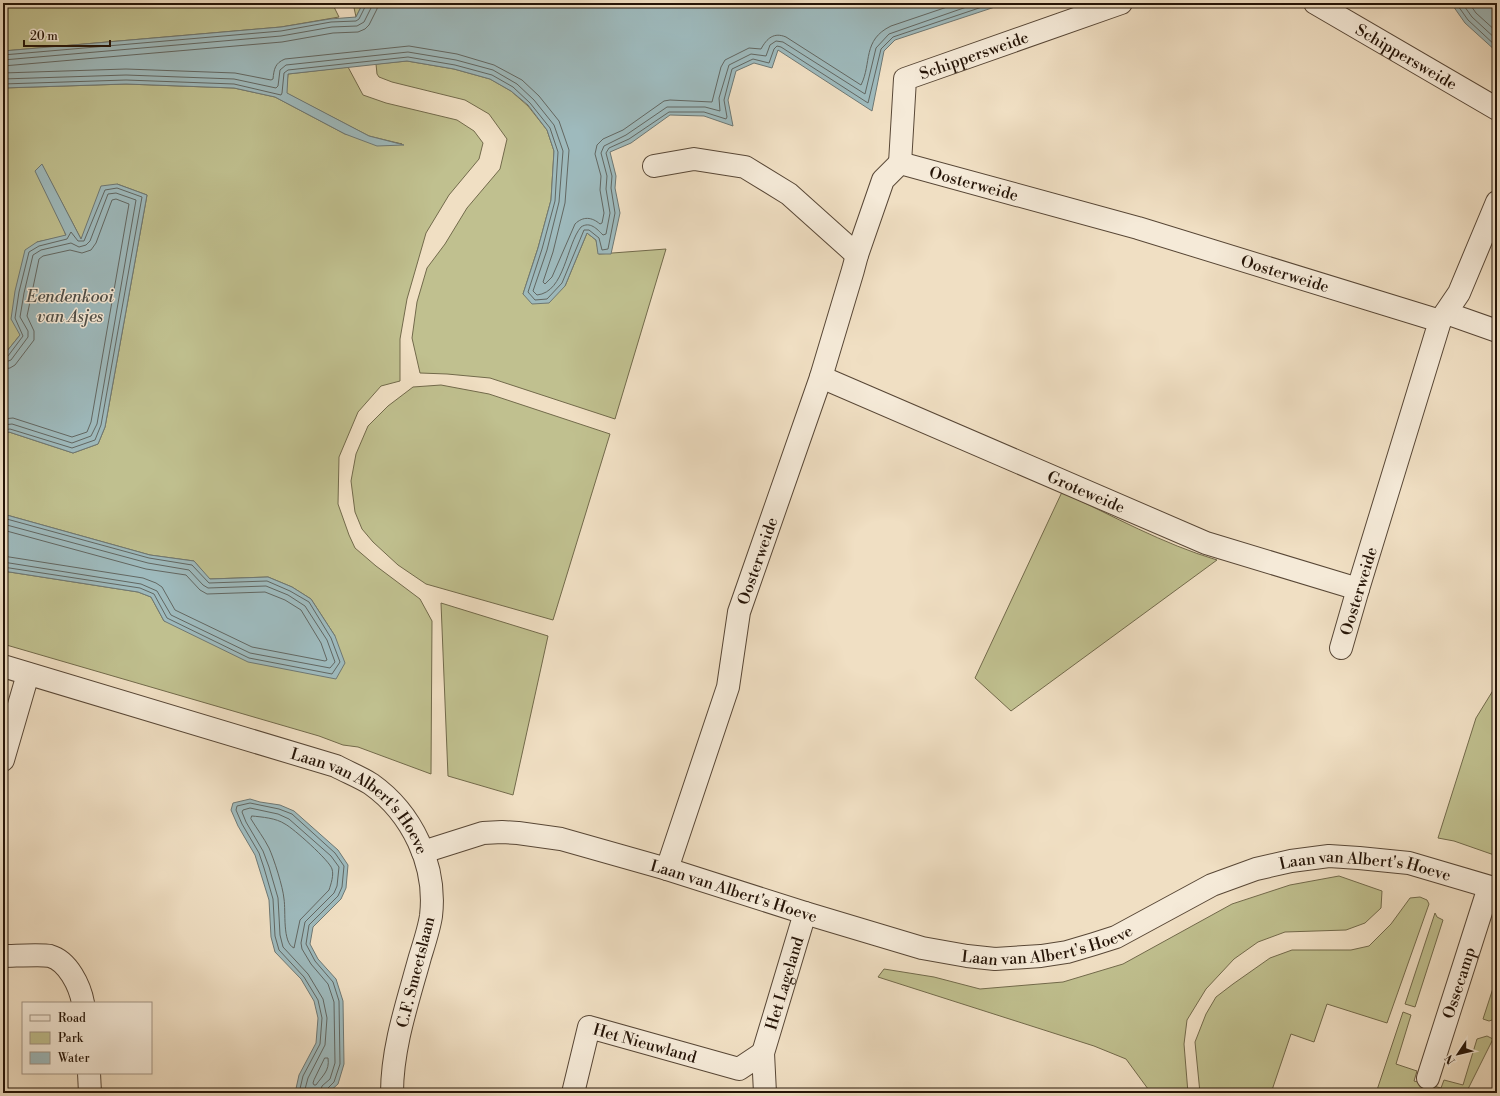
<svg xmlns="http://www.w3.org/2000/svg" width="1500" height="1096" viewBox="0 0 1500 1096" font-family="'Libre Bodoni',serif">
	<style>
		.green { fill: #c0c08f; stroke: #726a4b }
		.water { fill: #9ebabd; stroke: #6e7874 }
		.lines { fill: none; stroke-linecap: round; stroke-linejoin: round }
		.shore { stroke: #626762; stroke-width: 1 }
		.minor-casing { stroke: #584736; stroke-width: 24 }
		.minor { stroke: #f5ead8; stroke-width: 22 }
		.labels { text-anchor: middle; stroke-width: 3; stroke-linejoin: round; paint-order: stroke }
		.street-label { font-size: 16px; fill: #251407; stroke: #f5ead8 }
		.water-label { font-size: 17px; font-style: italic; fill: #4f4e47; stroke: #f5ead8 }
	</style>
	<rect width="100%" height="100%" fill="#f0dfc3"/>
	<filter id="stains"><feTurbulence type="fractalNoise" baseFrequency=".005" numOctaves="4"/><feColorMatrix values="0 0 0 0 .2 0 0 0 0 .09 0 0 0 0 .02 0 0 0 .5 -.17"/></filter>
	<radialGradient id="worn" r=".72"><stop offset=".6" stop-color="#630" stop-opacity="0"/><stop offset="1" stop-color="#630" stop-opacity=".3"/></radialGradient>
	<g class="green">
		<path d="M 3,3 L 332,3 L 339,17 L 281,27 L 3,51 Z"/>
		<path d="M 353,3 L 363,3 L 356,17 Z"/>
		<path d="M 407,61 L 454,69 L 490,79 L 511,91 L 528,106 L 547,130 L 554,151 L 551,200 L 538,248 L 523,294 L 565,286 L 587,233 L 596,240 L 599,254 L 666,249 L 615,419 L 490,378 L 447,374 L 420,373 L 412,338 L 417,302 L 427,268 L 445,244 L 467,208 L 500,169 L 507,139 L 489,114 L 465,100 L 392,82 L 379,77 L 377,74 L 376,64 Z"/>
		<path d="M 348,67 L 363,95 L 386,103 L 457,120 L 474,131 L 483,143 L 479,159 L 449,195 L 426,233 L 407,299 L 400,339 L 400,381 L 381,386 L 358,412 L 339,457 L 338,504 L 349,535 L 355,548 L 376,566 L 420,599 L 432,621 L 431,774 L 358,747 L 343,745 L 319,736 L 3,644 L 3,571 L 138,592 L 151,597 L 164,621 L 335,636 L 311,599 L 292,587 L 268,577 L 209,579 L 194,561 L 150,555 L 3,514 L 3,434 L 9,432 L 73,453 L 98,444 L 105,427 L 147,195 L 117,184 L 81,239 L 42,165 L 66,236 L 37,242 L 20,335 L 3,356 L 3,88 L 126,84 L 234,88 L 275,97 L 345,134 L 402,144 L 369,136 L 286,93 L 288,74 Z"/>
		<path d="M 441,385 L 489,394 L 610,434 L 553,620 L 426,584 L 398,565 L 373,542 L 362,529 L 355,512 L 351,481 L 356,454 L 368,426 L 388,406 L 413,387 Z"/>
		<path d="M 1062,492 C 1113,516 1163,544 1217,560 L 1011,711 L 975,678 Z"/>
		<path d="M 441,603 L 548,636 L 513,795 L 448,776 Z"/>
		<path d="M 1497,684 L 1497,856 L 1454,841 L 1438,838 L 1476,718 Z"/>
		<path d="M 1339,876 L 1382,891 L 1381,908 L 1365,923 L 1346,930 L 1285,932 L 1258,942 L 1234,959 L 1206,989 L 1187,1020 L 1184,1044 L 1188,1093 L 1151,1093 L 1126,1059 L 1094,1046 L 878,977 L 884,969 L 934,977 L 980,989 L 1063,982 L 1123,964 L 1232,904 L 1290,885 Z"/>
		<path d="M 1420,897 L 1427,900 L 1429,904 L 1387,1023 L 1327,1004 L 1314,1042 L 1291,1034 L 1271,1093 L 1200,1093 L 1195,1042 L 1206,1014 L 1216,997 L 1233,984 L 1270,958 L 1292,950 L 1351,950 L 1369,946 L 1391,924 L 1410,898 Z"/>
		<path d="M 1435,913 L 1437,917 L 1443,920 L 1415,1007 L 1405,1004 Z"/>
		<path d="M 1497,976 L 1497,1013 L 1495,1019 L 1489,1021 L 1483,1019 Z"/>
		<path d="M 1403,1012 L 1411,1015 L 1396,1064 L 1417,1071 L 1414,1081 L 1441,1088 L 1444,1080 L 1463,1085 L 1477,1039 L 1487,1036 L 1493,1039 L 1466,1093 L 1376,1093 Z"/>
	</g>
	<g class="water">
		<path d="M 363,3 L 1007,3 L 895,40 L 884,51 L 872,111 L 778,50 L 772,68 L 754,63 L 736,71 L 728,100 L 733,126 L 704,116 L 670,115 L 631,143 L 610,152 L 616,176 L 615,188 L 620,213 L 611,254 L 598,254 L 596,240 L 587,233 L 565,286 L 549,303 L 532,304 L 523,294 L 538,248 L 551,200 L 554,151 L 547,130 L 528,105 L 511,91 L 490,79 L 454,69 L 407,61 L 288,74 L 287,93 L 369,136 L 404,145 L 377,146 L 345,134 L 275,97 L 234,88 L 126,84 L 3,88 L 3,51 L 281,27 L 330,19 L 356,17 Z"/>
		<path d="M 1451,3 L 1497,3 L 1497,52 L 1465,23 Z"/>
		<path d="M 42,164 L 81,239 L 101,186 L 117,184 L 147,195 L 105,427 L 98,444 L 73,453 L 9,432 L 3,434 L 3,356 L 20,335 L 11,319 L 15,291 L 25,250 L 37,242 L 66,235 L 35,171 Z"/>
		<path d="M 3,514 L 150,555 L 194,561 L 210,579 L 268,577 L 292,587 L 311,599 L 335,636 L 345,663 L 336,679 L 248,662 L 164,621 L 151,597 L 138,592 L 3,571 Z"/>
		<path d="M 250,799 L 260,802 L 280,805 L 294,811 L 338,850 L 348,865 L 346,888 L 341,899 L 313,927 L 310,944 L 318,959 L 336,979 L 343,1001 L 344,1064 L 338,1084 L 328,1093 L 295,1093 L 299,1075 L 316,1043 L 318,1018 L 314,1001 L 301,979 L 275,952 L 271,937 L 269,900 L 255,855 L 238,826 L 231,810 L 233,803 Z"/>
	</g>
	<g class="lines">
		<g class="shore">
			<path d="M 1456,3 L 1468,20 L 1497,47"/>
			<path d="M 1462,3 L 1472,17 L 1497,40"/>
			<path d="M 1469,3 L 1476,13 L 1497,32"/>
			<path d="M 3,55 L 281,31 L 331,22 L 356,21 L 359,19 L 367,3"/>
			<path d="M 3,60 L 281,36 L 332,27 L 357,26 L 364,22 L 371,8 L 372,3"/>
			<path d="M 3,66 L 282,42 L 333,33 L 358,32 L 365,29 L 369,25 L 377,9 L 378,3"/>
			<path d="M 3,73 L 126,69 L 235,73 L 271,80 L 273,79 C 274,69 275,63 285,59 L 409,46 L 457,54 L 494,65 L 522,80 L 539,96 L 559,121 L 569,150 L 565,203 L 553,252 L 543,282 L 545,284 L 552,277 L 575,224 C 583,216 592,217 600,224 L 602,223 L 604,213 L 600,190 L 601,176 L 595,154 L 597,145 L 603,139 L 623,130 L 664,101 L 670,100 L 712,102 L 721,67 L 725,60 L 749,48 L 761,49 C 767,38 774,32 786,37 L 861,85 C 872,63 862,40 891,26 L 959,3"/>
			<path d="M 3,79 L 126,75 L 234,79 L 276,88 L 278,86 L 280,70 L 286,65 L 408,52 L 456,60 L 493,70 L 517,84 L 534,100 L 554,125 L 563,151 L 559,202 L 547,250 L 533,291 L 537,295 C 565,292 566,245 581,227 C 590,221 597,229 603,235 L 606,234 L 610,213 L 606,189 L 607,176 L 601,153 L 604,146 L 626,135 L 667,107 L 705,107 L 720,111 L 719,98 L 729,65 L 751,54 L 766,56 L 770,45 L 776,41 L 783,42 L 865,94 L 876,48 L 889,34 L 978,3"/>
			<path d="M 3,84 L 126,80 L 234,84 L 281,95 L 282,93 L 284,73 L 288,70 L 408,57 L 455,65 L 492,75 L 513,87 L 530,103 L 550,128 L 558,152 L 555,201 L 542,249 L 528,292 L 535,300 L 547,299 L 562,283 L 584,230 L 589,230 L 599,238 L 602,250 L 608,249 L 615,213 L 611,188 L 612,176 L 606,153 L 609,148 L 629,139 L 669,112 L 704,112 L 726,119 L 727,117 L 724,100 L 732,69 L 753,59 L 769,63 L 774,49 L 777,46 L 781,47 L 868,103 L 881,49 L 893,37 L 994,3"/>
			<path d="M 3,358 L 8,356 L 23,336 L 15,318 L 19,292 L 29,252 L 39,246 L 67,239 L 71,232 L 78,241 L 84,241 L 105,190 L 117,188 L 142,197 L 101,425 L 95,440 L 72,448 L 10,429 L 3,430"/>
			<path d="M 3,363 L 11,360 L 28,337 L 28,331 L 20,317 L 24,293 L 33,255 L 41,250 L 71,243 L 79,247 L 86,245 L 90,241 L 108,194 L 116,193 L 136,200 L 97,424 L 91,436 L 72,443 L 12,424 L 3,425"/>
			<path d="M 3,369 L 10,368 L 15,365 L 34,340 L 34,331 L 27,316 L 39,259 L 43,256 L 70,250 L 82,253 L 91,250 L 96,243 L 112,200 L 116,199 L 129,204 L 91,422 L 87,432 L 72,437 L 13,418 L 3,419"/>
			<path d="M 3,518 L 149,558 L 192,565 L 209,583 L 267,581 L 290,591 L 309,602 L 331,638 L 340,662 L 332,674 L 249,658 L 167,618 L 154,594 L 140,588 L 3,567"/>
			<path d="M 3,524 L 148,563 L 189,570 L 203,585 L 208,588 L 266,586 L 288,595 L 305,606 L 327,640 L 335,662 L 330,668 L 250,653 L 171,615 L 157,591 L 141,584 L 3,562"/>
			<path d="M 3,530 L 146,569 L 186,575 L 200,590 L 207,594 L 265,592 L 285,600 L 301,610 L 321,643 L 327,660 L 325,661 L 252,647 L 175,610 L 162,587 L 156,583 L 143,578 L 3,556"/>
			<path d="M 252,816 C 262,817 276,818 285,824 C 293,828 330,861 332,869 C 334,875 331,884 329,890 L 300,920 L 294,948 C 282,943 286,911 284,899 C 283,887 274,859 269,848 C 264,838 257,829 251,819 Z"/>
			<path d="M 325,1058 L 328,1058 C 330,1071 322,1076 316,1085 L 314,1085 L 313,1083 L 314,1080 Z"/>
			<path d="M 299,1093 L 303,1076 L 320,1044 L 322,1018 L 318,1000 L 304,977 L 279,950 L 275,936 L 273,899 L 264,868 L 259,853 L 242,824 L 236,810 L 237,806 L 250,803 L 279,809 L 292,814 L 335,853 L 344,866 L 342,887 L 338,896 L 309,925 L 306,944 L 315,961 L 333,982 L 339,1001 L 340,1064 L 334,1082 L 327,1089 L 326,1093"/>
			<path d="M 304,1093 L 308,1078 L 325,1045 L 327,1018 L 323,999 L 308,974 L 283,947 L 280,935 L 278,898 L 269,867 L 263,851 L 246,822 L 242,812 L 243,810 L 250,808 L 278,814 L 289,819 L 331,856 L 339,867 L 337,886 L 334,893 L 305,922 L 301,943 L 302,949 L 311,964 L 328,984 L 334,1002 L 335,1063 L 330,1079 L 322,1086 L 320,1093"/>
		</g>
		<defs>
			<g id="minor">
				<path id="s1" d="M 1315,3 L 1497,109"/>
				<path id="s2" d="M 900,163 L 905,79 L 1121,3"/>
				<path d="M 654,166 L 694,159 L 745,167 L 789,194 L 857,255"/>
				<path d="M 1446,313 L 1497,331"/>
				<path d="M 1440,321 L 1459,293 L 1497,202"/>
				<path id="s3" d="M 821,377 L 1206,543 L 1358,589"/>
				<path id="s4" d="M 3,666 L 336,766 C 347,772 360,777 371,784 C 412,813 437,865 431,916 C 429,929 424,944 420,957 C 408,1001 392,1047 392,1093"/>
				<path d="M 3,760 L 28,674"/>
				<path id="s5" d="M 423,852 L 483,833 L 502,832 L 518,833 L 561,839 L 667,869 L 805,913 L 922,948 L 967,956 L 995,959 L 1041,956 L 1067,952 L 1094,944 L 1116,937 L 1212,885 L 1256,869 L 1291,861 L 1329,856 L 1359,858 L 1409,863 L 1497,889"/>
				<path id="s6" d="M 667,869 L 728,687 L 739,612 L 821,377 L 853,270 L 857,255 L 883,180 L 900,163 L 1138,228 L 1440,321 L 1358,589 L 1341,648"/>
				<path d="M 3,956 C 14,956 42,954 50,956 C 68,961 80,986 83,1003"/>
				<path d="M 89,1073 L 90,1093"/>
				<path id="s7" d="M 1428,1078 L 1489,887"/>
				<path id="s8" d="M 573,1093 L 589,1027 L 739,1069 L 763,1053"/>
				<path id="s9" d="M 765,1093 L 763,1053 L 805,913"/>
			</g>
		</defs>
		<use href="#minor" class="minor-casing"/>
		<use href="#minor" class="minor"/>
	</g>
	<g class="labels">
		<g class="street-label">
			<text dy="6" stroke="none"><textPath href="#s2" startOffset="157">Schippersweide</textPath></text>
			<text dy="6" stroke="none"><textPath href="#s1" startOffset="106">Schippersweide</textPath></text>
			<text dy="6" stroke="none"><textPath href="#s6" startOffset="824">Oosterweide</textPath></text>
			<text dy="6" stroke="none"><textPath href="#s6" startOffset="1148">Oosterweide</textPath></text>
			<text dy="6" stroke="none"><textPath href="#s3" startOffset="289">Groteweide</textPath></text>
			<text dy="6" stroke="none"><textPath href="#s6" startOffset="322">Oosterweide</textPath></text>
			<text transform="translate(1358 591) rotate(-73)" y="6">Oosterweide</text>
			<text dy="6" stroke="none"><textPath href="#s4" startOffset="388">Laan van Albert's Hoeve</textPath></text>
			<text dy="6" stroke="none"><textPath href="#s5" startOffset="983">Laan van Albert's Hoeve</textPath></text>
			<text dy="6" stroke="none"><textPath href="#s5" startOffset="322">Laan van Albert's Hoeve</textPath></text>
			<text dy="6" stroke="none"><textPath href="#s5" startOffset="646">Laan van Albert's Hoeve</textPath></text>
			<text transform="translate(415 972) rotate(-76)" y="6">C.F. Smeetslaan</text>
			<text dy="6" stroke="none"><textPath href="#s9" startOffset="113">Het Lageland</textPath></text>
			<text dy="6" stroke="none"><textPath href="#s7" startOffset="100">Ossecamp</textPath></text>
			<text dy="6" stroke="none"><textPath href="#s8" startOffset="126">Het Nieuwland</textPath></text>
		</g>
		<g class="water-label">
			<text x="70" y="302">Eendenkooi<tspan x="70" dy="20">van Asjes</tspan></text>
		</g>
	</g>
	<rect width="1500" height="1096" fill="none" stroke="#f0dfc3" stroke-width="16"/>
	<rect x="4" y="4" width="1492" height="1088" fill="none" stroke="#251407" stroke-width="2"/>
	<rect x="8" y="8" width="1484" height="1080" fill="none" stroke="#251407"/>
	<rect x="22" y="1002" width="130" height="72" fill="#f5ead8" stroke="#a29484"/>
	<rect x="30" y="1015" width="20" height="6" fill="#f5ead8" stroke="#a29484"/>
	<text x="58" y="1022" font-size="12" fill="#251407">Road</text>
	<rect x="30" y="1032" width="20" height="12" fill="#c0c08f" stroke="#a29484"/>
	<text x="58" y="1042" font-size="12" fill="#251407">Park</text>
	<rect x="30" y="1052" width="20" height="12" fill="#9ebabd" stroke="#a29484"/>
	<text x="58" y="1062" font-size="12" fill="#251407">Water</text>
	<g transform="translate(1458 1054) rotate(235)" stroke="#f5ead8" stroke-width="3" paint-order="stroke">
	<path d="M0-3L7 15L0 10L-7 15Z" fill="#251407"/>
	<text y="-6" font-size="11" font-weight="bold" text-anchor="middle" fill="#251407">N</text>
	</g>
	<path d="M24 40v6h86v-6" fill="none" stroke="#251407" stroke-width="2"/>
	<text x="30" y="40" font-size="12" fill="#251407" stroke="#f5ead8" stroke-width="3" paint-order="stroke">20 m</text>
	<rect width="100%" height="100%" filter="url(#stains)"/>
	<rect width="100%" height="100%" fill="url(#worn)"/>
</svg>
